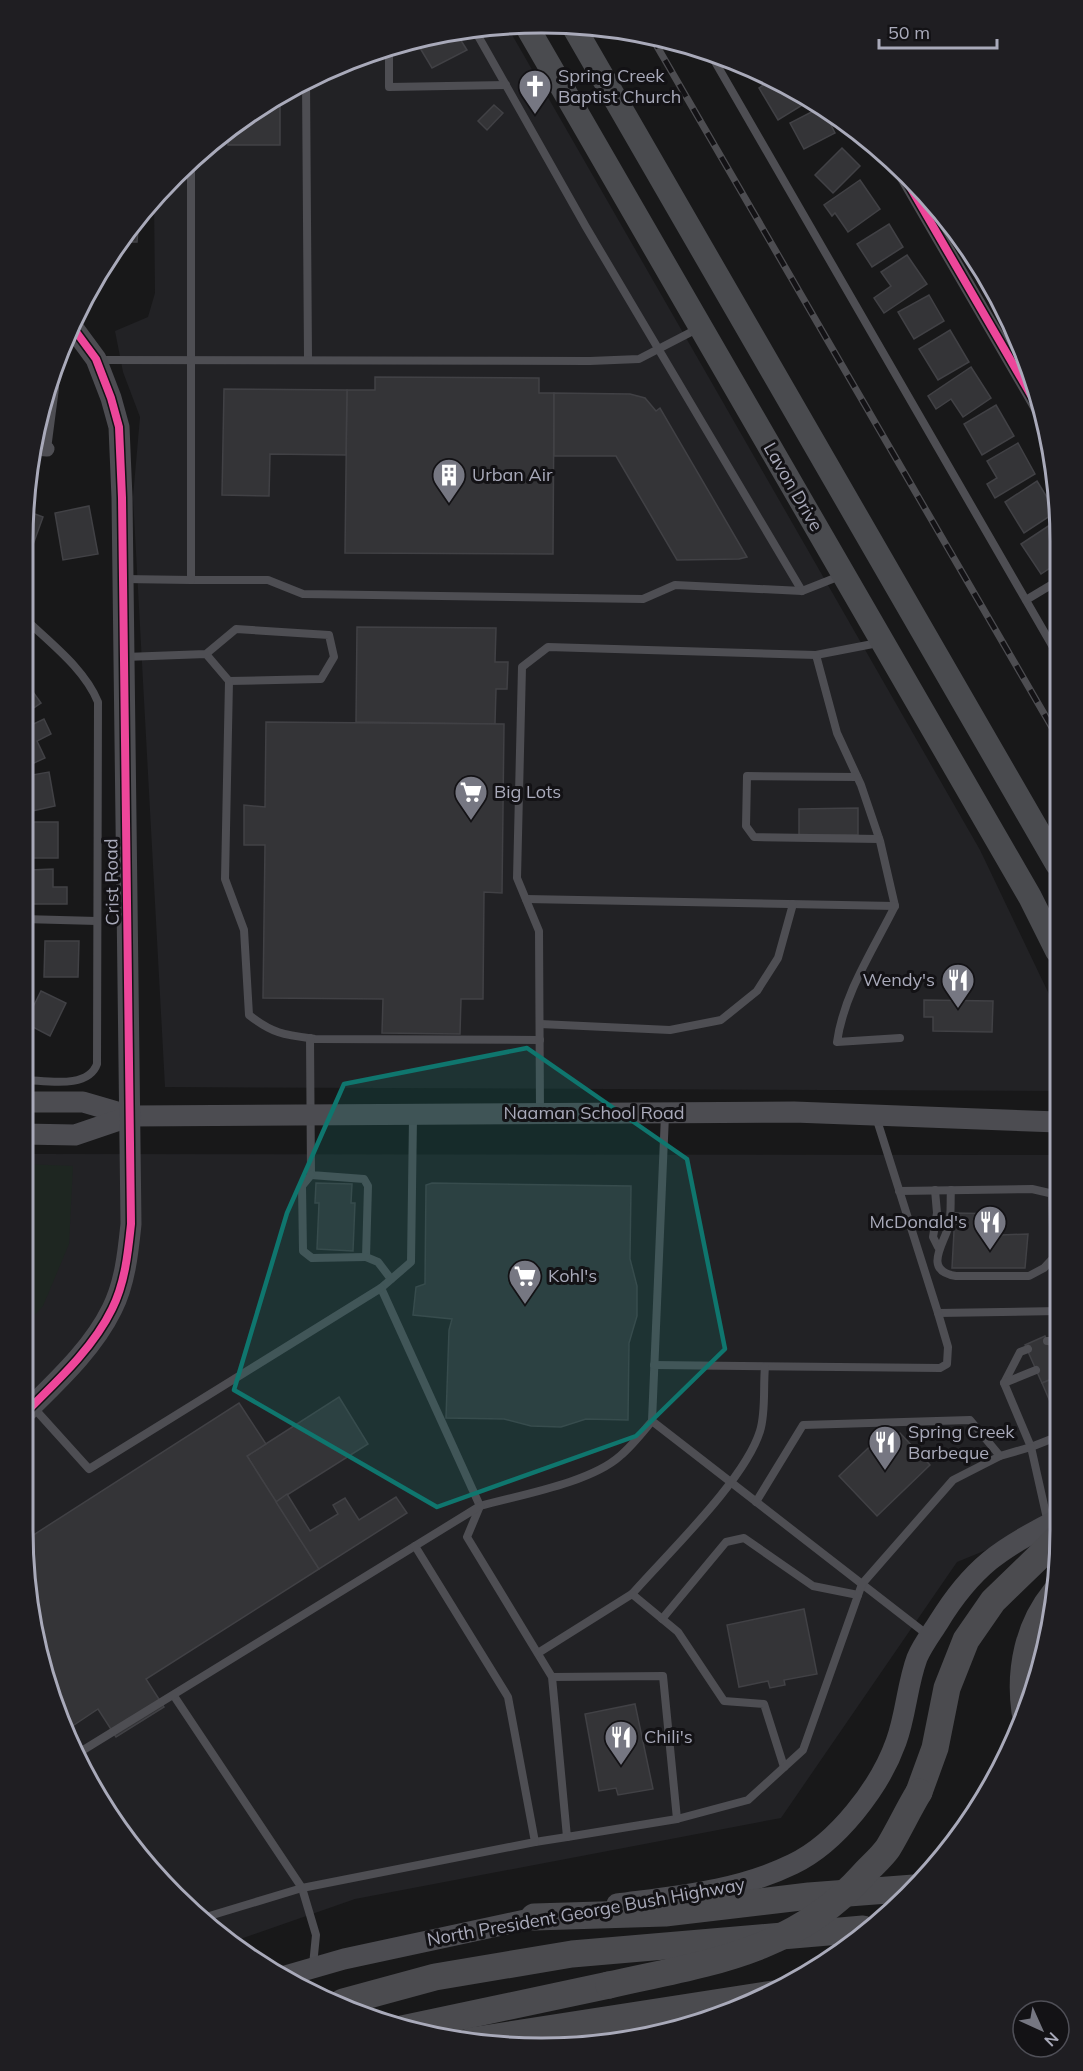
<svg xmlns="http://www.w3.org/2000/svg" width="1083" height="2071" viewBox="0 0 1083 2071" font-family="Mulish,sans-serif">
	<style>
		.built { fill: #222225 }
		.green { fill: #1e2621 }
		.building { fill: #343437; stroke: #414145; stroke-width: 1.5 }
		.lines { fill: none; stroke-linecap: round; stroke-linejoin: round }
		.lane { stroke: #4e4e53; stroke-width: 8 }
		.street { stroke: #4e4e53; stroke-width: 15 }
		.secondary { stroke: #4c4c51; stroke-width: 21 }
		.primary { stroke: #4a4b4f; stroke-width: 24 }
		.highway { stroke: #4b4b4f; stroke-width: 27 }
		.rail-casing { stroke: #4d4d51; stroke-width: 7 }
		.rail { stroke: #131215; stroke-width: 4.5; stroke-dasharray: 14; stroke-linecap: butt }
		.highway-bridge { stroke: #4b4b4f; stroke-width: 27 }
		.cycleway-casing { stroke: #131215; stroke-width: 11 }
		.cycleway { stroke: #ed469a; stroke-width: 8 }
		.marked { fill: #0f766e; fill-opacity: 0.2; stroke: #0f766e; stroke-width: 4.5; stroke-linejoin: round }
		.labels { text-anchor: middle; stroke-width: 6; stroke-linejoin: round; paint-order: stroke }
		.poi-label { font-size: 18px; fill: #a9aaba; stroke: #131215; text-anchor: start }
		.street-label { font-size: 18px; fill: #a9aaba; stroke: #131215 }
		.rim { fill: none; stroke: #a9aaba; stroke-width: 3 }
	</style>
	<rect width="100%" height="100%" fill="#181819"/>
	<g class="built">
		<path d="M 507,26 L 980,850 L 1058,1013 L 1058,1091 L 165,1087 L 133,497 L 140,417 L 123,372 L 115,331 L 148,317 L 155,293 L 154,199 L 200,151 L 282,92 L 375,50 L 474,27 Z"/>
		<path d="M 23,1154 L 1058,1155 L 1059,1520 L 957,1562 L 781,1818 L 355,1899 L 232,1942 L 130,1846 L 50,1697 L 23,1529 Z"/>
	</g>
	<path class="green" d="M 23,1164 L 73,1166 L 69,1244 L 43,1306 L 23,1327 Z"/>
	<g class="building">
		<path d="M 455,31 L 467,50 L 432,68 L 420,48 Z"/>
		<path d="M 751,69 L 763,73 L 756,77 Z"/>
		<path d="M 774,78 L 809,101 L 778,120 L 759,88 Z"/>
		<path d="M 280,93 L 280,145 L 228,145 L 228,131 Z"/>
		<path d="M 494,105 L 503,113 L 487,130 L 478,121 Z"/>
		<path d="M 819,108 L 824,111 L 835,133 L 804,149 L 790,123 Z"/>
		<path d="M 842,148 L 860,166 L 833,193 L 815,175 Z"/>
		<path d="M 860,180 L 880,209 L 848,232 L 835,213 L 832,216 L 824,205 Z"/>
		<path d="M 133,222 L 133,229 L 138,229 L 137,242 L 119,242 Z"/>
		<path d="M 889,224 L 903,247 L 872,267 L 857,244 Z"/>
		<path d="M 907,255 L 927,284 L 884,313 L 874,298 L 891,286 L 881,272 Z"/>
		<path d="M 929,295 L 944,321 L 914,339 L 898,312 Z"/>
		<path d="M 950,330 L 969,362 L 938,380 L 919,349 Z"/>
		<path d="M 971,367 L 991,398 L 963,417 L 951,399 L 936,409 L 928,396 Z"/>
		<path d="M 375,377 L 539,378 L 539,393 L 554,393 L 553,554 L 345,553 L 347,390 L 375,390 Z"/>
		<path d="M 224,389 L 347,390 L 346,455 L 270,454 L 269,496 L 222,495 Z"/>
		<path d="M 554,393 L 630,394 L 645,398 L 656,411 L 660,408 L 747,557 L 739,559 L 677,560 L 616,456 L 554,456 Z"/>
		<path d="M 996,405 L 1014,436 L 982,455 L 964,424 Z"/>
		<path d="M 1018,443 L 1035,474 L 995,498 L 987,484 L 997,478 L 987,461 Z"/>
		<path d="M 1037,481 L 1056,512 L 1024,533 L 1005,502 Z"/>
		<path d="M 89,506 L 98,554 L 63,560 L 55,513 Z"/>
		<path d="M 24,510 L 43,517 L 26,564 L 24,563 Z"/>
		<path d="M 1056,521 L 1056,564 L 1041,574 L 1021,544 Z"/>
		<path d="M 357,627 L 496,628 L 495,662 L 508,662 L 507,689 L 496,689 L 495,724 L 356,722 Z"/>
		<path d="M 23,678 L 41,703 L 23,715 Z"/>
		<path d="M 44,719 L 51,734 L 37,741 L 45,758 L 23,768 L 23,729 Z"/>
		<path d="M 266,722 L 504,724 L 502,893 L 484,892 L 483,999 L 461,999 L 460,1034 L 382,1033 L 383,999 L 263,998 L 265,845 L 244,845 L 244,805 L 265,807 Z"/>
		<path d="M 49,772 L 55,806 L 32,811 L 26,776 Z"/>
		<path d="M 858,808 L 858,835 L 799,835 L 799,809 Z"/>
		<rect x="28" y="822" width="30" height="36"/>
		<path d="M 53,869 L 53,887 L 67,887 L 67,904 L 30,904 L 30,870 Z"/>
		<path d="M 45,941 L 79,941 L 78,977 L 44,977 Z"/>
		<path d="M 41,991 L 66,1003 L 50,1036 L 25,1023 Z"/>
		<path d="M 924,1000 L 993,1001 L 992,1032 L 933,1031 L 933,1017 L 924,1017 Z"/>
		<path d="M 316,1183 L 352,1184 L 351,1203 L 355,1203 L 353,1251 L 317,1249 L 319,1203 L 315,1203 Z"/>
		<path d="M 432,1183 L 631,1186 L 630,1259 L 637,1286 L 637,1316 L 629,1343 L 628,1420 L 586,1419 L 561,1427 L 531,1426 L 504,1419 L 446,1418 L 449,1330 L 452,1319 L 413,1315 L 416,1287 L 425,1284 L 426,1185 Z"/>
		<path d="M 955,1213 L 1002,1214 L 1001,1235 L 1028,1234 L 1025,1268 L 952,1268 Z"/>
		<path d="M 1045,1336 L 1059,1367 L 1059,1376 L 1042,1383 L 1025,1345 Z"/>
		<path d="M 1059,1376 L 1059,1419 L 1058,1420 L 1042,1383 Z"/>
		<path d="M 339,1397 L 368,1444 L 276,1502 L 247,1456 Z"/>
		<path d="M 239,1403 L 266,1444 L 247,1456 L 319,1569 L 146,1679 L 164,1707 L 116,1737 L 98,1709 L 68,1729 L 50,1697 L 24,1541 Z"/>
		<path d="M 887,1430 L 895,1438 L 900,1433 L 930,1465 L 877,1516 L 839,1476 Z"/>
		<path d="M 287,1494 L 310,1531 L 338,1514 L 333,1505 L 345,1498 L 359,1520 L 396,1497 L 407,1513 L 319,1569 L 276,1502 Z"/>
		<path d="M 804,1609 L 817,1674 L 784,1680 L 785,1685 L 770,1688 L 768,1681 L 739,1687 L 727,1625 Z"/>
		<path d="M 635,1704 L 653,1789 L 618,1795 L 616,1788 L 599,1791 L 585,1714 Z"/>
	</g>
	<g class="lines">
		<g class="lane">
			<path d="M 473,27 L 586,227 L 802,591"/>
			<path d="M 389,47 L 389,87 L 506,85"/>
			<path d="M 710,53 L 1057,654"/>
			<path d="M 306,81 L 308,358"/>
			<path d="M 191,160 L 191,580 L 268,580 L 303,594 L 643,599 L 675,585 L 802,591 L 840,576"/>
			<path d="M 98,360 L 590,361 L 639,359 L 697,329"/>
			<path d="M 47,449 L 55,388 L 54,371"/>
			<path d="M 124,579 L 191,580"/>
			<path d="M 1026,600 L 1056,582"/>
			<path d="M 878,643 L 816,655 L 837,733 L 861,785 L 880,841 L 895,906 C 873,950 844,993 837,1042 L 900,1038"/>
			<path d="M 125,657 L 206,654 L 236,629 L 329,635 L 334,657 L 321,679 L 229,681 L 206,654"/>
			<path d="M 229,681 L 225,879 L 244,930 L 249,1015 C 273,1034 285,1035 315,1039 L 540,1040"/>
			<path d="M 857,777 L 747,776 L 746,826 L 754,837 L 879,839"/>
			<path d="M 526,899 L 895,906"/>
			<path d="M 23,919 L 97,921"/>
			<path d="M 540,1024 L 670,1030 L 721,1020 L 757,991 L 778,958 L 793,904"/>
			<path d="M 310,1038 L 311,1175 L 364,1179 L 368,1186 L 366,1257 L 378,1262 L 391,1279"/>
			<path d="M 23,1080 C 44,1080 88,1090 97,1064 L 98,702 C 84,668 50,643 23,617"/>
			<path d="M 540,1112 L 539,931 L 517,878 L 522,667 L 548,647 L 816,655"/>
			<path d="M 665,1115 L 652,1421 L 929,1636"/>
			<path d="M 413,1117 L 411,1262 L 381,1288 L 480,1506 C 519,1495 590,1483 620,1456 C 632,1446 642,1433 652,1421"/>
			<path d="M 876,1117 L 938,1313 L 1059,1311"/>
			<path d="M 311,1175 L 302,1186 L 303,1251 L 312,1258 L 366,1257"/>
			<path d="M 935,1190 L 937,1213 L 933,1237 L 938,1247"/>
			<path d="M 951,1190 C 950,1202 952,1216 948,1228 C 943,1245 923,1271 956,1276 L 1029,1276 L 1044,1268 L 1057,1254"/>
			<path d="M 899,1191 L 1032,1189 L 1058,1195"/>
			<path d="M 1052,1193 L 1053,1228 L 1058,1256"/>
			<path d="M 1047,1341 L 1059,1341"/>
			<path d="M 1028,1349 L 1020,1352 L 1004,1383 L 1031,1447 L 1059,1436"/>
			<path d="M 1056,1361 L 1059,1360"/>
			<path d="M 654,1365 L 940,1368 L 947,1364 L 948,1347 L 938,1313"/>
			<path d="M 1004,1383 L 1036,1370"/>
			<path d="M 33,1407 L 89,1469 L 381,1288"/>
			<path d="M 756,1502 L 803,1425 L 970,1420 L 1000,1456"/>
			<path d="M 480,1506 L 467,1537 L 552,1677 L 567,1837 L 677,1819 L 663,1676 L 552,1677"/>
			<path d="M 632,1594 C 668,1553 745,1480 760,1431 C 766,1412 763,1387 765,1367"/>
			<path d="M 662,1619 L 726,1542 L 744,1538 L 813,1586 L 858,1595"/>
			<path d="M 538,1653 L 632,1594 L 678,1632 L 724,1701 L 764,1704 L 784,1767"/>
			<path d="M 174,1696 L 302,1888 L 316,1935 L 313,1965"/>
			<path d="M 80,1752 L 480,1506"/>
			<path d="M 677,1819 L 748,1800 L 803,1750 L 862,1584 L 953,1480 L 1000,1456 L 1031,1447 L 1048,1523"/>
			<path d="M 535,1842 L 567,1837"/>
			<path d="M 206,1917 L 302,1888 L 535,1842 L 508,1697 L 415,1546"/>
		</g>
		<g class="street">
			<path d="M 898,166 L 1039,409"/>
			<path d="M 33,448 L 47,449"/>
		</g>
		<g class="secondary">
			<path d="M 23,1102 L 83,1102 L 131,1116 L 794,1112 L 1058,1122"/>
			<path d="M 23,1134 L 75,1135 L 131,1116"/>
			<path d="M 23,1415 C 55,1383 92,1350 112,1309 C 125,1283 128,1253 131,1224 L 122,498 L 119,427 L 111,398 L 96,359 L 71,325"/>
			<path d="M 617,1904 C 677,1896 738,1891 793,1864 C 837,1843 880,1787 896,1742 C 906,1715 907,1685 917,1658 C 922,1646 931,1634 938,1623 C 972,1567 1002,1547 1059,1519"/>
			<path d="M 285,1976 L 344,1959 L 548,1915"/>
		</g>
		<g class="primary">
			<path d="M 572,24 L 1057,864"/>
			<path d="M 526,25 L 1030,897 L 1057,951"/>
		</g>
		<g class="highway">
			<path d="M 1025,1712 C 1019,1670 1028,1626 1055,1593"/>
			<path d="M 919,1792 L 935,1748 L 947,1688 L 966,1640 L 993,1601 L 1059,1537"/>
			<path d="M 534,1917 L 665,1913 L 809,1896 L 914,1888"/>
			<path d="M 343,2002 L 435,1977 L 572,1954 L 863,1929"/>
			<path d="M 402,2029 L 609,1985"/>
			<path d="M 471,2041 L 773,1994"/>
		</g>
		<defs>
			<path id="rail" d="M 651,36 L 1057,736"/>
		</defs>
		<use href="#rail" class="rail-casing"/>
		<use href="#rail" class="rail"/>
		<path class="highway-bridge" d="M 609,1985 C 707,1963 793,1953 863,1875 C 871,1866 881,1858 888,1848 C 899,1830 908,1810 919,1792"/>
		<defs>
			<g id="cycleway">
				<path d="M 898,166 L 1039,409"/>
				<path d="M 23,1415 C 55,1383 92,1350 112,1309 C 125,1283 128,1253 131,1224 L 122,498 L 119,427 L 111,398 L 96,359 L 71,325"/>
			</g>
		</defs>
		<use href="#cycleway" class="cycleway-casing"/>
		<use href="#cycleway" class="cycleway"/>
	</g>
	<path class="marked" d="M 527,1048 L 687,1159 L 725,1349 L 636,1436 L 437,1507 L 234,1390 L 287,1213 L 344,1084 Z"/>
	<defs>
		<symbol id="church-pin" viewBox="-11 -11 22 30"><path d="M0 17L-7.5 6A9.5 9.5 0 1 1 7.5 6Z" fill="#767782" stroke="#131215"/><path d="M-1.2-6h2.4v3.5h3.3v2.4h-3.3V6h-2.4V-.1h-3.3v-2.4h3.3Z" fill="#fff"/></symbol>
		<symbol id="building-pin" viewBox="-11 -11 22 30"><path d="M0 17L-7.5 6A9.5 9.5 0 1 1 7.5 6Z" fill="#767782" stroke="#131215"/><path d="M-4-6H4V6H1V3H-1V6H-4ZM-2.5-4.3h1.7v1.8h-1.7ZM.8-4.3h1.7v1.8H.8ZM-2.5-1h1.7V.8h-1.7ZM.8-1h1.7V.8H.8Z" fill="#fff"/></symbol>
		<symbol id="supermarket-pin" viewBox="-11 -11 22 30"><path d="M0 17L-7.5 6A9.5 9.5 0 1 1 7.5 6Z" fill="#767782" stroke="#131215"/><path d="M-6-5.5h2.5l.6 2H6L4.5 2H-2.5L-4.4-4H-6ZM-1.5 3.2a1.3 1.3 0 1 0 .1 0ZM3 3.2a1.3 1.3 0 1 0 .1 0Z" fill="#fff"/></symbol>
		<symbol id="restaurant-pin" viewBox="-11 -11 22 30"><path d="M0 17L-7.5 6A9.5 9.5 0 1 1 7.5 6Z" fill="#767782" stroke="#131215"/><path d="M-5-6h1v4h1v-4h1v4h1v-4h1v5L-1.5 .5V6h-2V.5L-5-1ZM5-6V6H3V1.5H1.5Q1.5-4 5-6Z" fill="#fff"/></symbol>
	</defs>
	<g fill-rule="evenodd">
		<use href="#church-pin" x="516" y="67" width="38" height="52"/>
		<use href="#building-pin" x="430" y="456" width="38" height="52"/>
		<use href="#supermarket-pin" x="452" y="773" width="38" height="52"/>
		<use href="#restaurant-pin" x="939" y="961" width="38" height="52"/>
		<use href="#restaurant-pin" x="971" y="1203" width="38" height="52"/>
		<use href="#supermarket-pin" x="506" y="1257" width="38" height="52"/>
		<use href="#restaurant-pin" x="866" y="1423" width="38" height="52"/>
		<use href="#restaurant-pin" x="602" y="1718" width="38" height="52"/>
	</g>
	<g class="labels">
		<g class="poi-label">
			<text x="558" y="82">Spring Creek<tspan x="558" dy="21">Baptist Church</tspan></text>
			<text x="472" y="481">Urban Air</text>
			<text x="494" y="798">Big Lots</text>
			<text x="935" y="986" text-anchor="end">Wendy's</text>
			<text x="967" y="1228" text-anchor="end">McDonald's</text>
			<text x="548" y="1282">Kohl's</text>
			<text x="908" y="1438">Spring Creek<tspan x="908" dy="21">Barbeque</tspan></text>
			<text x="644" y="1743">Chili's</text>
		</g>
		<g class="street-label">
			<text transform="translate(793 487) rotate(60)" y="6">Lavon Drive</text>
			<text transform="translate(112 882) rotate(-91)" y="6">Crist Road</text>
			<text x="594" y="1119">Naaman School Road</text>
			<text transform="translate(586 1912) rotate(-10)" y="6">North President George Bush Highway</text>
		</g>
	</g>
	<path d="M0 0H1083V2071H0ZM541 33H542A508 508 0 0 1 1050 541V1530A508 508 0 0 1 542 2038H541A508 508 0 0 1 33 1530V541A508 508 0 0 1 541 33Z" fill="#1f1e22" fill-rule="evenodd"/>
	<path class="rim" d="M541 33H542A508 508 0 0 1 1050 541V1530A508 508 0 0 1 542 2038H541A508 508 0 0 1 33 1530V541A508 508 0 0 1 541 33Z"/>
	<g transform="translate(1041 2029) rotate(135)"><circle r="28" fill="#131215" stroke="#4f4f57" stroke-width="1.5"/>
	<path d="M0-4.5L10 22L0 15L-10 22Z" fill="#767782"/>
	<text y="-9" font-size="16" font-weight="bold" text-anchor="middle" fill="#a9aaba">N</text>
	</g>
	<path d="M879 39v9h118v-9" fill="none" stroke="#a9aaba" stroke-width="3"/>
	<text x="888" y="39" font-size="18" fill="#a9aaba" stroke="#131215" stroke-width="4.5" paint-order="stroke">50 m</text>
</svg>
